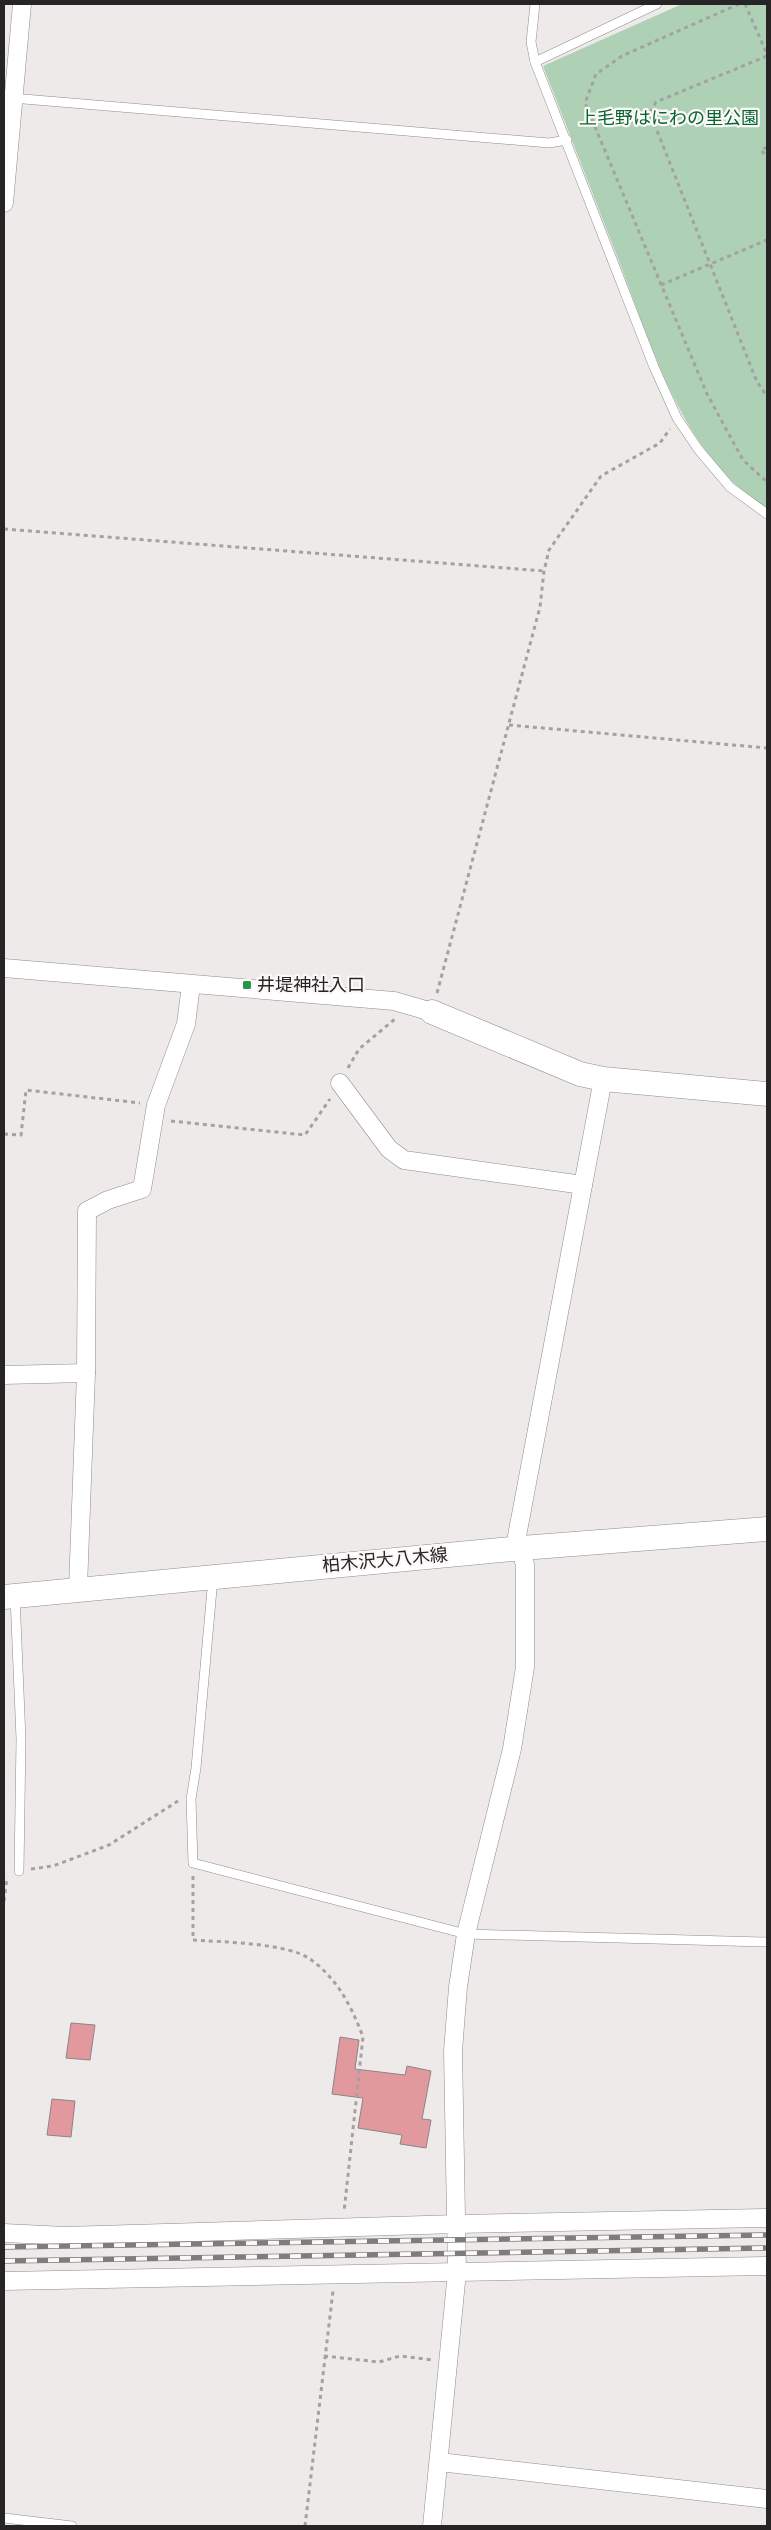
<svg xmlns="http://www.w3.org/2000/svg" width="771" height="2530" viewBox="0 0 771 2530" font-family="'Titillium Web','Noto Sans JP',sans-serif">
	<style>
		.green { fill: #aed1b5 }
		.building { fill: #e2999d; stroke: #8a8686 }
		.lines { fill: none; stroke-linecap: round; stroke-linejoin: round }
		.lane-casing { stroke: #8f8b8b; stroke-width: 10 }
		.street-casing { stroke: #8f8b8b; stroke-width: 19 }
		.secondary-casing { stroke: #8f8b8b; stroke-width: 25 }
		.path { stroke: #a4a1a1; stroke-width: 3; stroke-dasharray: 4 4; stroke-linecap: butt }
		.lane { stroke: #fff; stroke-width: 9 }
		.street { stroke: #fff; stroke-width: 18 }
		.secondary { stroke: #fff; stroke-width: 24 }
		.rail-casing { stroke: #7e7c7c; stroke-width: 5.5 }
		.rail { stroke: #fcf8f8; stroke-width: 4; stroke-dasharray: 11; stroke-linecap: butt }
		.poi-dot { fill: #25954e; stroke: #fcf8f8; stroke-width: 2 }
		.labels { text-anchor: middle; stroke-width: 4.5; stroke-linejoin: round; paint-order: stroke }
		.park-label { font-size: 18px; fill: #076630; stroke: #fcf8f8 }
		.poi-label { font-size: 18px; fill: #262424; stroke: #fcf8f8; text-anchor: start }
		.street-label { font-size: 18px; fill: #262424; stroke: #fcf8f8 }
	</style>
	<rect width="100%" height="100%" fill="#eeeaea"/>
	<path class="green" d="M 682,4 L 767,4 L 767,509 C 681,454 652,346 617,256 C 592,193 568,129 543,66 Z"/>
	<g class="building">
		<path d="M 71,2023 L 95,2025 L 90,2060 L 66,2058 Z"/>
		<path d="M 340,2037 L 359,2040 L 355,2069 L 405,2075 L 407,2066 L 431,2071 L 422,2119 L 431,2120 L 426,2148 L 400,2144 L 402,2135 L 358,2128 L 363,2098 L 332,2094 Z"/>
		<path d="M 52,2099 L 75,2101 L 71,2137 L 47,2135 Z"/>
	</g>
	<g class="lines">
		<defs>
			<g id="lane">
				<path d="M 535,4 L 531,42 L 535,62 L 654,367 L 677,418 L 698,449 L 730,487 L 767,514"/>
				<path d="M 535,62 L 657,4"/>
				<path d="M 12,98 L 549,143 L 567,140"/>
				<path d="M 213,1578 L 196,1768 L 191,1799 L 193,1863 L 466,1934 L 767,1942"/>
				<path d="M 15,1596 L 21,1739 L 19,1871"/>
				<path d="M 4,2518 L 72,2526"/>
			</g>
			<g id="street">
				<path d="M 4,203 L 22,4"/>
				<path d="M 4,968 L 394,1001 L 432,1012"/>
				<path d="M 340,1083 L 389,1149 L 404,1160 L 583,1185"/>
				<path d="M 4,1375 L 86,1373"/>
				<path d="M 78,1588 L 86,1373 L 87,1211 L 108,1200 L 142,1189 L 156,1105 L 186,1024 L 191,985"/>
				<path d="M 4,2233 L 65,2236 L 457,2224 L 767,2218"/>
				<path d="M 4,2281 L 767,2266"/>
				<path d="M 439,2462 L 767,2499"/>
				<path d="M 432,2526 L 457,2272 L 453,2051 L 458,1987 L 466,1934 L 512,1749 L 525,1667 L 525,1565 L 517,1536 L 603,1079"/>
			</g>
			<g id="secondary">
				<path d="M 432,1012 L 580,1074 L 603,1079 L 767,1094"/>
				<path d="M 4,1597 L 522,1548 L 767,1529"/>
			</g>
		</defs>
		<use href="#lane" class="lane-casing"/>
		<use href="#street" class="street-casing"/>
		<use href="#secondary" class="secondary-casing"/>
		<g class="path">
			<path d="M 739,4 L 622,56 L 596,74 L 585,103 L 707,394 L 743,460 L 767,482"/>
			<path d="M 745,4 L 767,54"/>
			<path d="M 767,56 L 656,102 L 650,113 L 757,382 L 767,396"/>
			<path d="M 767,147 L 761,150 L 767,157"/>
			<path d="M 661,285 L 767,240"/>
			<path d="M 4,529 L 544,571"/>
			<path d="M 509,725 L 767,748"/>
			<path d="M 437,993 L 540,607 L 544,571 L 549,550 L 601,476 L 660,443 L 670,429"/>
			<path d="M 348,1068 L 359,1049 L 395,1019"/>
			<path d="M 171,1121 L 305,1135 L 330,1099"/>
			<path d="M 4,1134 L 21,1135 L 26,1090 L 140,1103"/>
			<path d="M 31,1869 L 53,1866 L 109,1845 L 178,1801"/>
			<path d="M 193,1876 L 193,1940 C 221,1942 288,1943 310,1959 C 337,1978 352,2007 363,2037 L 344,2212"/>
			<path d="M 4,1901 L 7,1877"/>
			<path d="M 324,2356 L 379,2362 L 400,2356 L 432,2360"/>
			<path d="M 305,2526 L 333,2291"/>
		</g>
		<use href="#lane" class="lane"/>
		<use href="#street" class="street"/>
		<use href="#secondary" class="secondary"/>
		<defs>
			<g id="rail">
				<path d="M 4,2247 L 767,2235"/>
				<path d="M 4,2261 L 767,2248"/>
			</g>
		</defs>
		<use href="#rail" class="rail-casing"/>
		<use href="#rail" class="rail"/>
	</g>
	<rect class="poi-dot" x="242" y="980" width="10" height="10" rx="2.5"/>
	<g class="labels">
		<g class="park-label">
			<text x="669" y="124">上毛野はにわの里公園</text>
		</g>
		<g class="poi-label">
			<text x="257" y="991">井堤神社入口</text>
		</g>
		<g class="street-label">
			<text transform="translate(385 1560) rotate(-5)" y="6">柏木沢大八木線</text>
		</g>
	</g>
	<rect width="771" height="2530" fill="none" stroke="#262424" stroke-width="10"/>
</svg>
